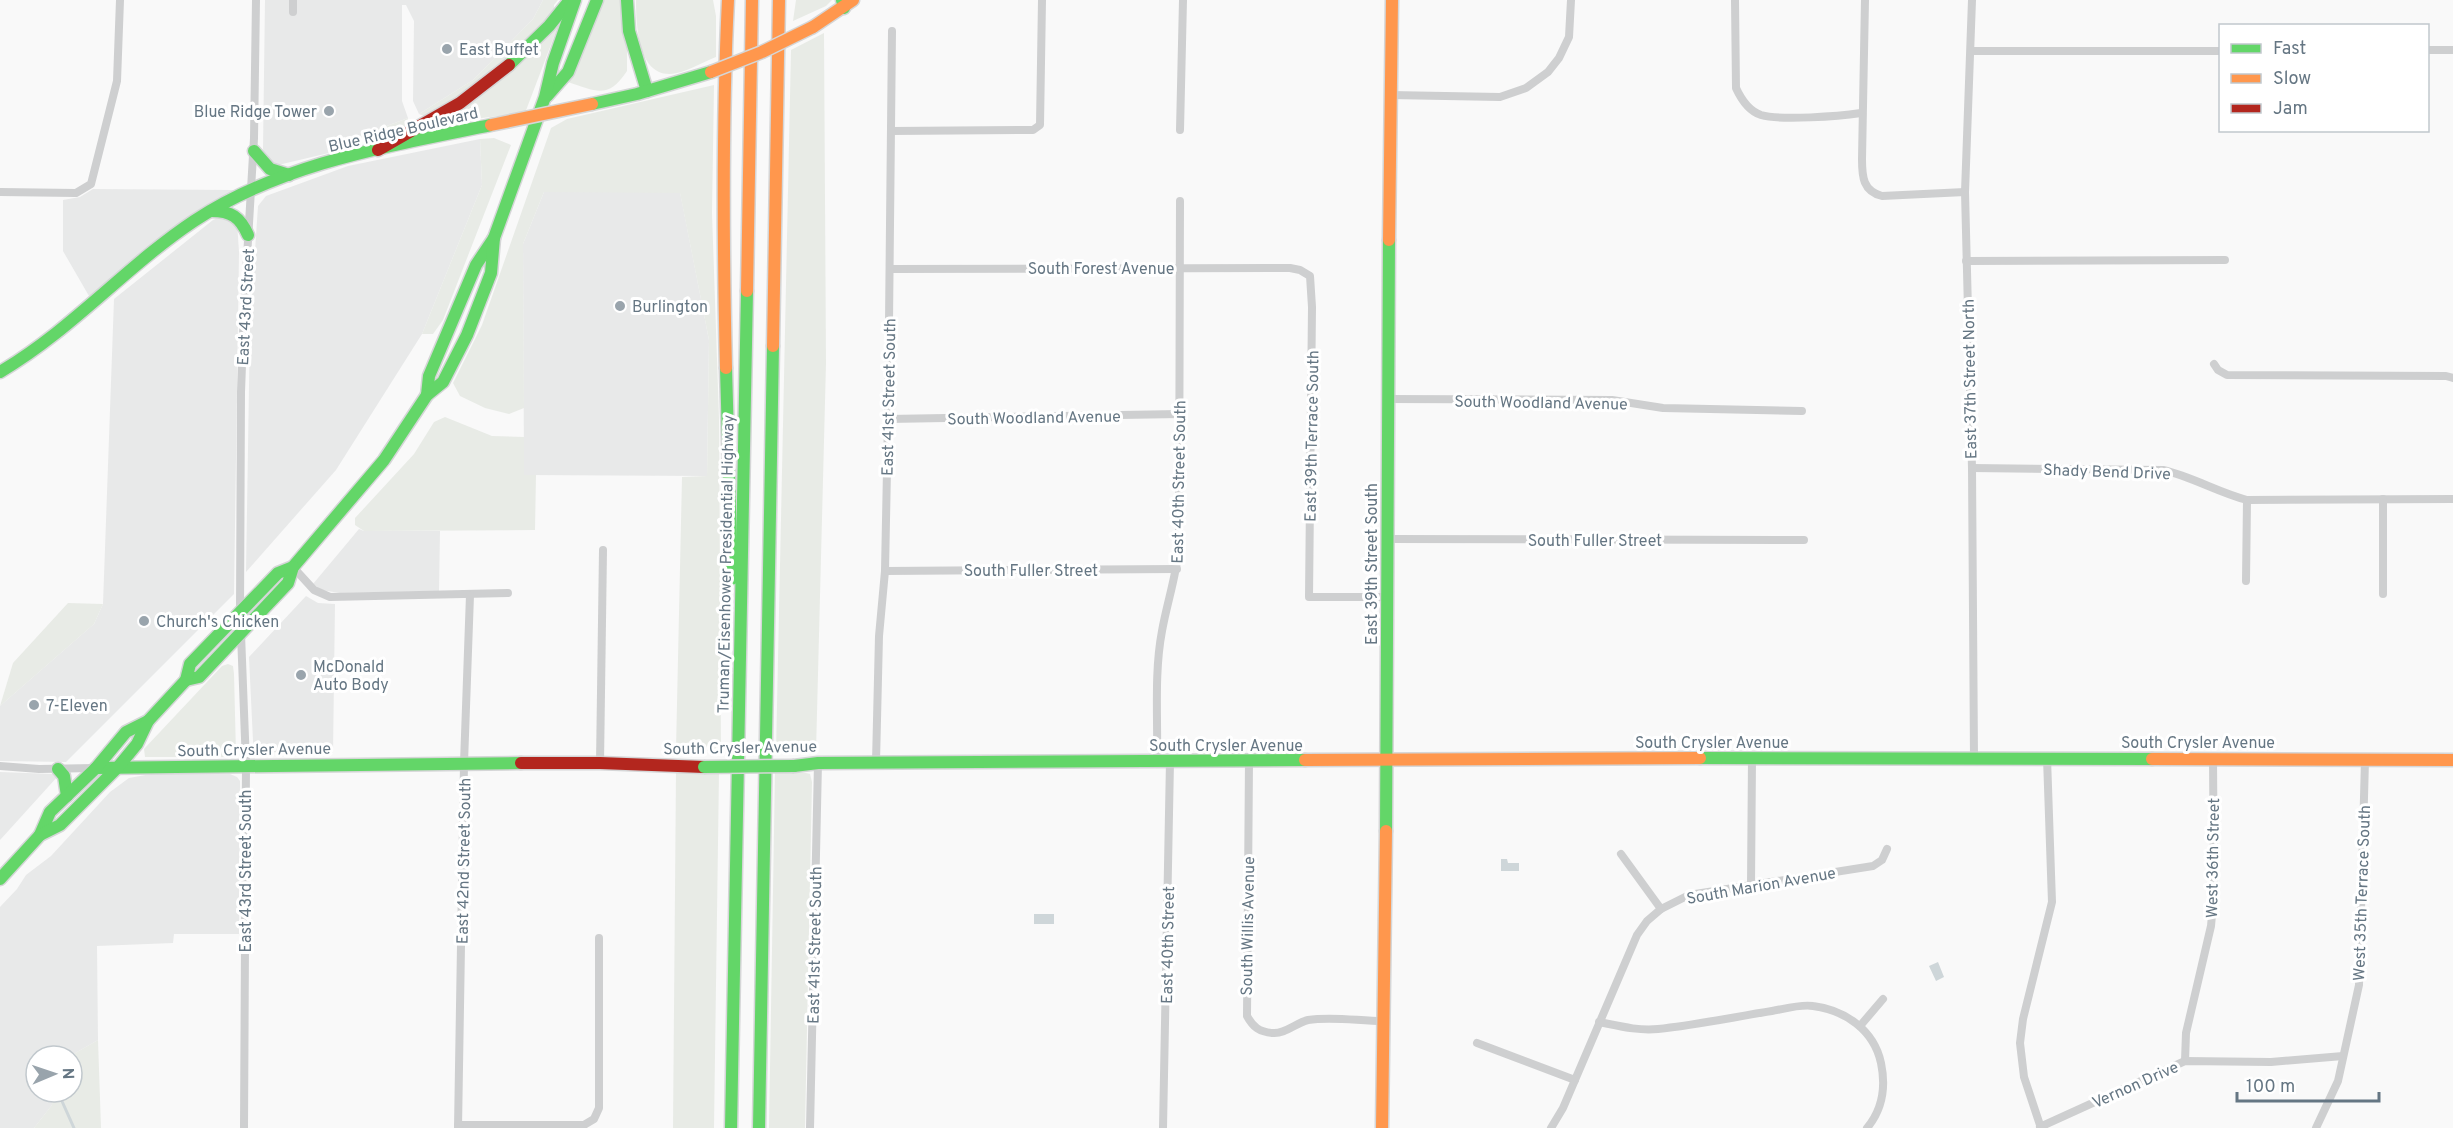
<svg xmlns="http://www.w3.org/2000/svg" width="2453" height="1128" viewBox="0 0 2453 1128" font-family="Overpass,sans-serif">
	<style>
		.built { fill: #e8e9e9 }
		.green { fill: #e8ebe6 }
		.water { fill: #ced6d9 }
		.lines { fill: none; stroke-linecap: round; stroke-linejoin: round }
		.stream { stroke: #ced6d9; stroke-width: 3 }
		.fast-casing { stroke: #d5d6d7; stroke-width: 15 }
		.slow-casing { stroke: #d5d6d7; stroke-width: 15 }
		.jam-casing { stroke: #d5d6d7; stroke-width: 15 }
		.street { stroke: #cecfd0; stroke-width: 8 }
		.fast { stroke: #63d668; stroke-width: 12 }
		.slow { stroke: #ff974d; stroke-width: 12 }
		.jam { stroke: #b3261e; stroke-width: 12 }
		.fast-bridge-casing { stroke: #d5d6d7; stroke-width: 15; stroke-linecap: butt }
		.slow-bridge-casing { stroke: #d5d6d7; stroke-width: 15; stroke-linecap: butt }
		.fast-bridge { stroke: #63d668; stroke-width: 12 }
		.slow-bridge { stroke: #ff974d; stroke-width: 12 }
		.poi-dot { fill: #99a4ac; stroke: #fff; stroke-width: 2 }
		.labels { text-anchor: middle; stroke-width: 6; stroke-linejoin: round; paint-order: stroke }
		.poi-label { font-size: 16px; fill: #657683; stroke: #fff; text-anchor: start }
		.street-label { font-size: 16px; fill: #657683; stroke: #fff }
	</style>
	<rect width="100%" height="100%" fill="#f9f9f9"/>
	<g class="built">
		<path d="M 265,0 L 543,0 L 533,19 L 473,80 L 419,114 L 413,101 L 414,21 L 406,5 L 402,5 L 402,101 L 408,118 L 349,140 L 346,149 L 278,165 L 271,164 L 265,158 L 263,149 Z"/>
		<path d="M 480,139 L 482,185 L 422,334 L 336,470 L 246,572 L 250,324 L 258,206 L 266,196 L 348,166 Z"/>
		<path d="M 93,189 L 234,190 L 186,220 L 89,296 L 63,251 L 63,200 L 80,197 Z"/>
		<path d="M 544,192 L 680,192 L 709,340 L 707,476 L 524,475 L 523,244 Z"/>
		<path d="M 222,216 L 237,222 L 239,252 L 234,594 L 66,762 L 0,761 L 0,706 L 94,624 L 103,604 L 114,299 L 213,220 Z"/>
		<path d="M 359,529 L 364,531 L 440,531 L 439,591 L 340,593 L 321,590 L 313,584 Z"/>
		<path d="M 306,596 L 318,603 L 335,604 L 333,753 L 262,752 L 254,747 L 253,741 L 249,657 Z"/>
		<path d="M 0,772 L 53,774 L 58,776 L 0,840 Z"/>
		<path d="M 151,774 L 230,774 L 237,777 L 240,781 L 239,934 L 174,934 L 173,943 L 97,946 L 98,1040 L 70,1056 L 36,1056 L 36,1092 L 53,1092 L 52,1105 L 34,1128 L 0,1128 L 0,907 L 17,889 L 26,875 L 51,856 L 110,792 L 129,778 Z"/>
	</g>
	<g class="green">
		<path d="M 543,0 L 558,0 L 554,5 L 554,14 L 480,86 L 427,117 L 419,114 L 473,80 L 533,19 Z"/>
		<path d="M 604,0 L 627,0 L 627,71 C 608,100 596,91 568,82 Z"/>
		<path d="M 636,0 L 713,0 L 716,16 L 716,57 C 703,62 690,70 677,73 C 638,82 636,25 636,0 Z"/>
		<path d="M 796,0 L 832,0 L 826,6 L 793,21 Z"/>
		<path d="M 560,21 L 525,113 L 482,118 L 434,129 L 433,125 Z"/>
		<path d="M 824,33 L 826,363 L 816,752 L 776,753 L 791,50 Z"/>
		<path d="M 714,85 L 712,213 L 719,418 L 721,751 C 706,752 691,749 676,749 L 682,477 L 707,476 L 709,340 L 680,193 L 544,192 L 523,244 L 524,408 L 509,414 L 485,408 L 460,396 L 453,383 L 482,325 L 551,128 L 567,119 Z"/>
		<path d="M 408,118 L 408,127 C 395,133 371,149 360,136 Z"/>
		<path d="M 494,138 L 511,145 L 443,320 L 433,334 L 422,334 L 482,185 L 480,139 Z"/>
		<path d="M 445,417 L 492,436 L 524,437 L 524,475 L 536,475 L 535,530 L 364,531 L 355,525 L 355,518 L 414,454 L 434,422 Z"/>
		<path d="M 68,603 L 103,604 L 94,624 L 0,706 L 13,663 Z"/>
		<path d="M 228,664 L 233,666 L 234,674 L 236,754 L 229,757 L 145,757 L 144,749 L 222,666 Z"/>
		<path d="M 676,771 L 719,772 L 714,1128 L 673,1128 Z"/>
		<path d="M 775,772 L 806,773 L 810,774 L 812,782 L 805,1128 L 769,1128 Z"/>
		<path d="M 98,1040 L 101,1128 L 34,1128 L 52,1105 L 53,1092 L 72,1092 L 72,1056 L 70,1056 Z"/>
	</g>
	<g class="water">
		<path d="M 1501,859 L 1507,859 L 1508,863 L 1519,863 L 1519,871 L 1501,871 Z"/>
		<rect x="1034" y="914" width="20" height="10"/>
		<path d="M 1938,962 L 1944,977 L 1936,981 L 1929,966 Z"/>
	</g>
	<g class="lines">
		<path class="stream" d="M 61,1099 L 74,1128"/>
		<defs>
			<g id="fast">
				<path d="M 627,0 L 629,31 L 647,91"/>
				<path d="M 842,0 L 844,8"/>
				<path d="M 509,65 L 549,26 L 570,0"/>
				<path d="M 547,96 L 568,72 L 597,0"/>
				<path d="M 592,104 L 637,94 L 711,72"/>
				<path d="M 254,151 L 270,169 L 289,175"/>
				<path d="M 212,211 C 231,211 240,217 248,235"/>
				<path d="M 726,368 L 732,579"/>
				<path d="M 0,372 C 73,329 125,267 194,221 C 282,163 389,146 491,125"/>
				<path d="M 427,395 L 429,376 L 476,265 L 494,238 L 545,97 L 553,63 L 575,0"/>
				<path d="M 186,680 L 199,677 L 288,583 L 293,567 L 384,460 L 427,395 L 443,382 L 467,335 L 491,273 L 494,238"/>
				<path d="M 1700,758 L 2152,759"/>
				<path d="M 794,766 L 818,763 L 1305,760"/>
				<path d="M 96,768 L 521,763"/>
				<path d="M 58,769 L 64,776 L 67,796"/>
				<path d="M 1386,831 L 1389,240"/>
				<path d="M 40,835 L 50,812 L 96,768 L 126,732 L 148,721 L 186,680 L 190,664 L 278,573 L 293,567"/>
				<path d="M 0,879 L 40,835 L 60,825 L 118,767 L 137,744 L 148,721"/>
				<path d="M 731,1128 L 747,291"/>
				<path d="M 759,1128 L 773,346"/>
			</g>
			<g id="slow">
				<path d="M 813,27 L 853,0"/>
				<path d="M 1389,240 L 1392,0"/>
				<path d="M 747,291 L 752,0"/>
				<path d="M 773,346 L 779,0"/>
				<path d="M 726,368 C 723,245 722,123 728,0"/>
				<path d="M 2152,759 L 2453,760"/>
				<path d="M 1305,760 L 1700,758"/>
				<path d="M 1382,1128 L 1386,831"/>
			</g>
			<g id="jam">
				<path d="M 378,150 L 460,103 L 509,65"/>
				<path d="M 521,763 L 600,763 L 704,767"/>
			</g>
		</defs>
		<use href="#fast" class="fast-casing"/>
		<use href="#slow" class="slow-casing"/>
		<use href="#jam" class="jam-casing"/>
		<g class="street">
			<path d="M 293,0 L 293,12"/>
			<path d="M 1735,0 L 1736,88 C 1741,99 1749,111 1761,115 C 1781,121 1840,116 1861,113"/>
			<path d="M 1865,0 L 1862,159 C 1862,177 1863,191 1882,196 L 1965,192"/>
			<path d="M 1972,0 L 1965,192 L 1972,468 L 1974,758"/>
			<path d="M 2428,50 L 2453,50"/>
			<path d="M 1971,51 L 2220,51"/>
			<path d="M 1390,95 L 1500,97 L 1526,88 L 1548,72 L 1559,58 L 1569,37 L 1571,0"/>
			<path d="M 1180,130 L 1183,0"/>
			<path d="M 891,131 L 1033,130 L 1040,125 L 1042,0"/>
			<path d="M 0,192 L 76,193 L 91,184 L 117,81 L 120,0"/>
			<path d="M 1966,261 L 2225,260"/>
			<path d="M 890,269 L 1290,268 L 1300,270 L 1310,276 L 1312,307 L 1309,597 L 1387,597"/>
			<path d="M 2214,364 L 2218,370 L 2227,375 L 2446,376 L 2453,378"/>
			<path d="M 1387,399 L 1612,400 L 1663,408 L 1802,411"/>
			<path d="M 888,419 L 1180,414"/>
			<path d="M 1972,468 L 2163,470 C 2193,477 2217,492 2247,500 L 2453,499"/>
			<path d="M 2383,499 L 2383,594"/>
			<path d="M 1387,539 L 1804,540"/>
			<path d="M 293,567 L 314,590 L 330,597 L 508,593"/>
			<path d="M 885,571 L 1177,569"/>
			<path d="M 2246,581 L 2247,500"/>
			<path d="M 240,612 L 241,392 L 244,309 L 254,138 L 256,0"/>
			<path d="M 241,634 L 246,764 L 244,1128"/>
			<path d="M 1157,761 C 1158,718 1154,673 1162,631 C 1167,603 1176,577 1179,548 L 1180,201"/>
			<path d="M 1249,761 L 1247,1016 C 1253,1027 1259,1032 1273,1033 C 1285,1034 1296,1023 1308,1020 C 1332,1016 1359,1021 1383,1021"/>
			<path d="M 876,762 L 879,636 L 885,571 L 888,419 L 892,31"/>
			<path d="M 600,763 L 603,550"/>
			<path d="M 0,766 L 39,769 L 95,768"/>
			<path d="M 1621,854 L 1661,909"/>
			<path d="M 1751,886 L 1752,758"/>
			<path d="M 1599,1022 C 1619,1026 1638,1031 1658,1029 C 1696,1025 1734,1017 1772,1011 C 1784,1009 1800,1004 1813,1006 C 1845,1010 1874,1030 1881,1063 C 1886,1087 1882,1110 1867,1128"/>
			<path d="M 1860,1026 L 1883,999"/>
			<path d="M 1477,1043 L 1575,1080"/>
			<path d="M 2185,1061 L 2186,1033 L 2211,926 L 2214,893 L 2213,759"/>
			<path d="M 458,1125 L 584,1125 L 594,1119 L 599,1108 L 599,938"/>
			<path d="M 2040,1127 L 2185,1061 L 2271,1062 L 2343,1056"/>
			<path d="M 458,1128 L 464,763 L 470,595"/>
			<path d="M 810,1128 L 818,763"/>
			<path d="M 1163,1128 L 1170,761"/>
			<path d="M 1551,1128 L 1563,1108 L 1637,935 L 1647,921 L 1661,909 L 1689,895 L 1873,866 L 1882,860 L 1887,849"/>
			<path d="M 2041,1128 L 2024,1077 L 2020,1043 L 2023,1019 L 2052,902 L 2047,758"/>
			<path d="M 2316,1128 L 2338,1081 L 2359,985 L 2365,760"/>
		</g>
		<use href="#fast" class="fast"/>
		<use href="#slow" class="slow"/>
		<use href="#jam" class="jam"/>
		<defs>
			<path id="fast-bridge" d="M 704,767 L 794,766"/>
			<g id="slow-bridge">
				<path d="M 711,72 L 762,52 L 813,27"/>
				<path d="M 491,125 L 592,104"/>
			</g>
		</defs>
		<use href="#fast-bridge" class="fast-bridge-casing"/>
		<use href="#slow-bridge" class="slow-bridge-casing"/>
		<use href="#fast-bridge" class="fast-bridge"/>
		<use href="#slow-bridge" class="slow-bridge"/>
	</g>
	<g class="poi-dot">
		<circle cx="447" cy="49" r="6"/>
		<circle cx="329" cy="111" r="6"/>
		<circle cx="620" cy="306" r="6"/>
		<circle cx="144" cy="621" r="6"/>
		<circle cx="301" cy="675" r="6"/>
		<circle cx="34" cy="705" r="6"/>
	</g>
	<g class="labels">
		<g class="poi-label">
			<text x="459" y="55">East Buffet</text>
			<text x="317" y="117" text-anchor="end">Blue Ridge Tower</text>
			<text x="632" y="312">Burlington</text>
			<text x="156" y="627">Church's Chicken</text>
			<text x="313" y="672">McDonald<tspan x="313" dy="18">Auto Body</tspan></text>
			<text x="46" y="711">7-Eleven</text>
		</g>
		<g class="street-label">
			<text transform="translate(403 129) rotate(-13)" y="6">Blue Ridge Boulevard</text>
			<text x="1101" y="274">South Forest Avenue</text>
			<text transform="translate(245 307) rotate(-87)" y="6">East 43rd Street</text>
			<text transform="translate(1969 379) rotate(-91)" y="6">East 37th Street North</text>
			<text transform="translate(888 397) rotate(-89)" y="6">East 41st Street South</text>
			<text transform="translate(1541 402) rotate(1)" y="6">South Woodland Avenue</text>
			<text transform="translate(1034 417) rotate(-1)" y="6">South Woodland Avenue</text>
			<text transform="translate(1311 436) rotate(-89)" y="6">East 39th Terrace South</text>
			<text transform="translate(2107 471) rotate(2)" y="6">Shady Bend Drive</text>
			<text transform="translate(1178 482) rotate(-89)" y="6">East 40th Street South</text>
			<text x="1595" y="546">South Fuller Street</text>
			<text transform="translate(725 564) rotate(-89)" y="6">Truman/Eisenhower Presidential Highway</text>
			<text transform="translate(1371 564) rotate(-90)" y="6">East 39th Street South</text>
			<text x="1031" y="576">South Fuller Street</text>
			<text x="1712" y="748">South Crysler Avenue</text>
			<text x="2198" y="748">South Crysler Avenue</text>
			<text x="1226" y="751">South Crysler Avenue</text>
			<text transform="translate(740 747) rotate(-1)" y="6">South Crysler Avenue</text>
			<text transform="translate(254 749) rotate(-1)" y="6">South Crysler Avenue</text>
			<text transform="translate(2212 858) rotate(-89)" y="6">West 36th Street</text>
			<text transform="translate(463 861) rotate(-89)" y="6">East 42nd Street South</text>
			<text transform="translate(245 871) rotate(-90)" y="6">East 43rd Street South</text>
			<text transform="translate(1761 885) rotate(-10)" y="6">South Marion Avenue</text>
			<text transform="translate(2361 893) rotate(-88)" y="6">West 35th Terrace South</text>
			<text transform="translate(1247 926) rotate(-89)" y="6">South Willis Avenue</text>
			<text transform="translate(814 945) rotate(-89)" y="6">East 41st Street South</text>
			<text transform="translate(1167 945) rotate(-89)" y="6">East 40th Street</text>
			<text transform="translate(2135 1084) rotate(-24)" y="6">Vernon Drive</text>
		</g>
	</g>
	<rect x="2219" y="24" width="210" height="108" fill="#ffffff" stroke="#c1c8cd" stroke-width="1.5"/>
	<rect x="2231" y="44" width="30" height="9" fill="#63d668" stroke="#c1c8cd" stroke-width="1.5"/>
	<text x="2273" y="54" font-size="18" fill="#657683">Fast</text>
	<rect x="2231" y="74" width="30" height="9" fill="#ff974d" stroke="#c1c8cd" stroke-width="1.5"/>
	<text x="2273" y="84" font-size="18" fill="#657683">Slow</text>
	<rect x="2231" y="104" width="30" height="9" fill="#b3261e" stroke="#c1c8cd" stroke-width="1.5"/>
	<text x="2273" y="114" font-size="18" fill="#657683">Jam</text>
	<g transform="translate(54 1074) rotate(88)"><circle r="28" fill="#ffffff" stroke="#c1c8cd" stroke-width="1.5"/>
	<path d="M0-4.5L10 22L0 15L-10 22Z" fill="#99a4ac"/>
	<text y="-9" font-size="16" font-weight="bold" text-anchor="middle" fill="#657683">N</text>
	</g>
	<path d="M2237 1092v9h142v-9" fill="none" stroke="#657683" stroke-width="3"/>
	<text x="2246" y="1092" font-size="18" fill="#657683" stroke="#ffffff" stroke-width="4.5" paint-order="stroke">100 m</text>
</svg>
